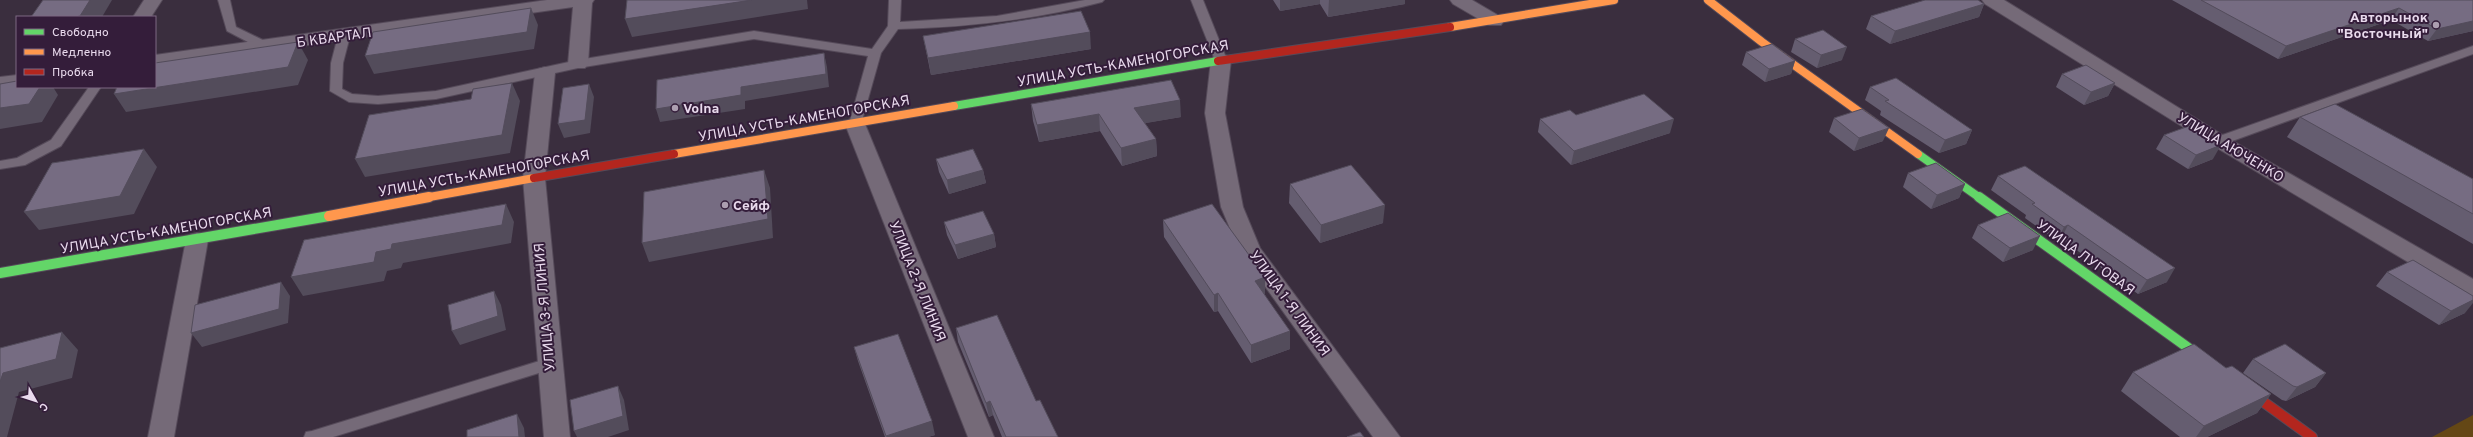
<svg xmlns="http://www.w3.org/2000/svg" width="2473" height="437" viewBox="0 0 2473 437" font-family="Overpass,sans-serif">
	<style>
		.green { fill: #644715 }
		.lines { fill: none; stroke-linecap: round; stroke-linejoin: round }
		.lane-casing { stroke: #554a59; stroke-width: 2 }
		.street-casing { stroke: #554a59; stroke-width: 2 }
		.fast-far1-casing { stroke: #554a59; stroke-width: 10 }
		.fast-casing { stroke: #554a59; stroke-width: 12 }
		.slow-far1-casing { stroke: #554a59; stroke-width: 10 }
		.slow-casing { stroke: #554a59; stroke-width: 12 }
		.jam-far1-casing { stroke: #554a59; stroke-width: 10 }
		.jam-casing { stroke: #554a59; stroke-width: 12 }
		.lane { fill: #756a78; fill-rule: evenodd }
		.street { fill: #756a78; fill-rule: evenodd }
		.fast-far1 { stroke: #63d668; stroke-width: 8 }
		.fast { stroke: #63d668; stroke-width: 10 }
		.slow-far1 { stroke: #ff974d; stroke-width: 8 }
		.slow { stroke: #ff974d; stroke-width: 10 }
		.jam-far1 { stroke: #b3261e; stroke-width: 8 }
		.jam { stroke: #b3261e; stroke-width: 10 }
		.wall { fill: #655d70 }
		.shaded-wall { fill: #534c5b }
		.building { fill: #766c82; stroke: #534c5b }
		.poi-dot { fill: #ac9eb0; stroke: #341d3a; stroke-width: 1.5 }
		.labels { text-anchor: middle; stroke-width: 4; stroke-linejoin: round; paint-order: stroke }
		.poi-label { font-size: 14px; font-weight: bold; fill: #e9daed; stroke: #341d3a; text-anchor: start }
		.street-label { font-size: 14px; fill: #e9daed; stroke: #341d3a }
	</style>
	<rect width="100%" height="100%" fill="#3a2e3e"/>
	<path class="green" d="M 2473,415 L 2473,437 L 2432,437 Z"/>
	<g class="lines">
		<defs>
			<g id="lane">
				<path d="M 218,0 L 230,0 L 236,27 L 269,43 L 271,46 L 269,49 L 261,49 L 227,31 Z"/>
				<path d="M 889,0 L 901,0 L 900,22 L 997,16 L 1085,0 L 1104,0 L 1102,2 C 1035,20 967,27 898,29 L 881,53 L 861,124 L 855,128 L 849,124 L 868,56 L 754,39 L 578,68 L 436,99 L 378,104 L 349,102 L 330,91 L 331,63 L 338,36 L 344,32 L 350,36 L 343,63 L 342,89 L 352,94 L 378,96 L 436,91 L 578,60 L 754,31 L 872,49 L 888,26 Z"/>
				<path d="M 1191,0 L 1203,0 L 1227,60 L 1225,63 L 1217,63 L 1215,60 Z"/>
				<path d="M 2473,46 L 2473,54 L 2224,144 L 2219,145 L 2212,141 L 2214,138 Z"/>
				<path d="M 89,87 L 101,87 L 61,146 L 25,165 L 0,169 L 0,161 L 17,158 L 51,140 Z"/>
				<path d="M 549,358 L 555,360 L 557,364 L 555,368 L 333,437 L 304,437 L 306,432 L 312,431 Z"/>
			</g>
			<g id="street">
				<path d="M 144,0 L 162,0 L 151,17 L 133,17 Z"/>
				<path d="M 547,0 L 594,0 L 592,3 L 588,64 L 585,68 L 571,68 L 568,64 L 573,7 L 155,67 L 155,55 Z"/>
				<path d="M 1450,0 L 1472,0 L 1501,17 L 1504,21 L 1501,25 L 1489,25 L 1453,4 Z"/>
				<path d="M 1982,0 L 2004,0 L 2226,137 L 2473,279 L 2473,298 L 2465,296 L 2212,145 L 1985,4 Z"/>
				<path d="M 1221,54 L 1228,56 L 1231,60 L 1225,113 L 1243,207 L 1260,248 L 1400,437 L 1373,437 L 1239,250 L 1221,207 L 1205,113 L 1211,60 L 1214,56 Z"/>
				<path d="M 545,67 L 552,69 L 555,73 L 545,178 L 570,437 L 544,437 L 523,178 L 535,73 L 538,69 Z"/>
				<path d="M 17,75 L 17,87 L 0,89 L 0,77 Z"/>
				<path d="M 855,118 L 862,120 L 865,124 L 994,437 L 968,437 L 845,124 L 848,120 Z"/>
				<path d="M 197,233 L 205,235 L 208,240 L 174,437 L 148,437 L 186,240 L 189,235 Z"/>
			</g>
			<g id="fast-far1">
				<path d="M 954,106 L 1218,61"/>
				<path d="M 1918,154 L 1980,198"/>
			</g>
			<g id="fast">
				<path d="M 1979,197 L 2212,365"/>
				<path d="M 0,273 L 329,216"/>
			</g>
			<g id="slow-far1">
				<path d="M 1708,0 L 1762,42 L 1918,154"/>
				<path d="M 1450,27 L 1614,0"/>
				<path d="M 674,154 L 954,106"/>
				<path d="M 424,198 L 534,178"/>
			</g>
			<path id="slow" d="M 329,216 L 429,197"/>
			<g id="jam-far1">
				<path d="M 1218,61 L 1450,27"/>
				<path d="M 534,178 L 674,154"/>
			</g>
			<path id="jam" d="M 2240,385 L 2312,437"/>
		</defs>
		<use href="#lane" class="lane-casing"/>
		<use href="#street" class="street-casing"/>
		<use href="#fast-far1" class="fast-far1-casing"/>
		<use href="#fast" class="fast-casing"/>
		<use href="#slow-far1" class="slow-far1-casing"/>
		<use href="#slow" class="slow-casing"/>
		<use href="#jam-far1" class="jam-far1-casing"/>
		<use href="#jam" class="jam-casing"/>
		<use href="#lane" class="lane"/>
		<use href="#street" class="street"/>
		<use href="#fast-far1" class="fast-far1"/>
		<use href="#fast" class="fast"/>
		<use href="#slow-far1" class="slow-far1"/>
		<use href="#slow" class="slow"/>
		<use href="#jam-far1" class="jam-far1"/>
		<use href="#jam" class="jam"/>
	</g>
	<g class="wall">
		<path d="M 1273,0 L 1405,0 L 1405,4 L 1328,17 L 1320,4 L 1280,11 Z"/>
		<path d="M 2172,0 L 2473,0 L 2473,31 L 2428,41 L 2391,20 L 2278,59 Z"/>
		<path d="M 1984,4 L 1979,17 L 1890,44 L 1866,29 L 1871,16 Z"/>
		<path d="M 923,36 L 1091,49 L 931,75 Z"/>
		<path d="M 1795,39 L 1842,60 L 1817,68 L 1791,52 Z"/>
		<path d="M 1746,52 L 1795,61 L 1791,74 L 1765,82 L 1742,65 Z"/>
		<path d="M 2062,74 L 2115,83 L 2108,96 L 2084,105 L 2056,87 Z"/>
		<path d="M 1870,87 L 1972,130 L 1966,144 L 1939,153 L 1880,115 L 1881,111 L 1865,100 Z"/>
		<path d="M 1031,104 L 1181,117 L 1145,123 L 1156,139 L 1157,156 L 1122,166 L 1100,131 L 1039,142 L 1033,121 Z"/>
		<path d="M 2300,117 L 2473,179 L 2473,244 L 2287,137 Z"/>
		<path d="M 1834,118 L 1883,141 L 1854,151 L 1829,132 Z"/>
		<path d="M 1540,119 L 1670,133 L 1571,165 L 1538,132 Z"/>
		<path d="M 2164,135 L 2213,159 L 2188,169 L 2156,149 Z"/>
		<path d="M 936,159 L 983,170 L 986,183 L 949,194 L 939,172 Z"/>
		<path d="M 1908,173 L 1965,184 L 1959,198 L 1931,209 L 1903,187 Z"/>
		<path d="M 1998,176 L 2167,282 L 2138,294 L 2061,239 L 2057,241 L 2025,218 L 2026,215 L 1991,190 Z"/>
		<path d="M 1290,184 L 1383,223 L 1320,243 L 1289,203 Z"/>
		<path d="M 1163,220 L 1265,277 L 1265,295 L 1290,349 L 1251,363 L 1218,311 L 1214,312 L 1164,237 Z"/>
		<path d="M 944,222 L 994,234 L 996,247 L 958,259 L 947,235 Z"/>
		<path d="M 1978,225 L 2033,250 L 2003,262 L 1972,238 Z"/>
		<path d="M 2387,272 L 2465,313 L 2439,325 L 2376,286 Z"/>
		<path d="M 956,328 L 1036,401 L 1058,437 L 1002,437 L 993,415 L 989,417 L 958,342 Z"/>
		<path d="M 854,347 L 935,435 L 928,437 L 885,437 L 858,361 Z"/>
		<path d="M 2253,359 L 2326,373 L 2315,387 L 2286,401 L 2282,400 L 2243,373 Z"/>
		<path d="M 2226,368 L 2271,394 L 2257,413 L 2207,437 L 2180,437 L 2121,391 L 2133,372 Z"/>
	</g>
	<g class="shaded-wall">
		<path d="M 90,0 L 112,0 L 102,17 L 75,17 Z"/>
		<path d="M 752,0 L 807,0 L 808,9 L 632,37 L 625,19 Z"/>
		<path d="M 1280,0 L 1320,0 L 1320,4 L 1280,11 Z"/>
		<path d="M 1329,0 L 1405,0 L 1405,4 L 1328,17 Z"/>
		<path d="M 1984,4 L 1979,17 L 1890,44 L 1895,31 Z"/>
		<path d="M 531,8 L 538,25 L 534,49 L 374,74 L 365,56 Z"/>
		<path d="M 2399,8 L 2391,20 L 2278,59 L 2286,46 Z"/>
		<path d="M 2473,21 L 2473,31 L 2428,41 L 2437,29 Z"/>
		<path d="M 1090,32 L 1091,49 L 931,75 L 928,58 Z"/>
		<path d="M 298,42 L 308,60 L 298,85 L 126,112 L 114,94 Z"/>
		<path d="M 1847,47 L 1842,60 L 1817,68 L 1821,55 Z"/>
		<path d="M 824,53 L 827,67 L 829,87 L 745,101 L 745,109 L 660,122 L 656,109 L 741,87 Z"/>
		<path d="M 1795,61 L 1791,74 L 1765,82 L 1769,69 Z"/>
		<path d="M 512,83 L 520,101 L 510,153 L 365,177 L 355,159 Z"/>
		<path d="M 2115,83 L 2108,96 L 2084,105 L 2091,92 Z"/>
		<path d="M 589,84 L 594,97 L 590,133 L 564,138 L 558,124 Z"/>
		<path d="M 40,87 L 53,87 L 58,95 L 42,122 L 0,129 L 0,108 Z"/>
		<path d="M 1180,100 L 1181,117 L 1135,125 L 1134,108 Z"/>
		<path d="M 1099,114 L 1100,131 L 1039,142 L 1037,125 Z"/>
		<path d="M 1674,119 L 1670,133 L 1571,165 L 1574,151 Z"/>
		<path d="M 1889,128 L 1883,141 L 1854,151 L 1859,138 Z"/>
		<path d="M 1972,130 L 1966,144 L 1939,153 L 1945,140 Z"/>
		<path d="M 1156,139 L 1157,156 L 1122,166 L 1121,148 Z"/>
		<path d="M 2221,145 L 2213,159 L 2188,169 L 2196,155 Z"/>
		<path d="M 144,149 L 157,167 L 134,214 L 39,230 L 24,212 Z"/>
		<path d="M 764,170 L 770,188 L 773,238 L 649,262 L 642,243 Z"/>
		<path d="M 983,170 L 986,183 L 949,194 L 947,180 Z"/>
		<path d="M 1965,184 L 1959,198 L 1931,209 L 1937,195 Z"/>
		<path d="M 506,204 L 514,222 L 511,243 L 403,263 L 401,268 L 387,271 L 384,281 L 303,296 L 291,277 L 376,252 L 392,244 Z"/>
		<path d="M 1385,205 L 1383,223 L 1320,243 L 1321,225 Z"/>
		<path d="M 2068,225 L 2061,239 L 2057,241 L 2064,227 Z"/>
		<path d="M 994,234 L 996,247 L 958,259 L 955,245 Z"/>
		<path d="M 2040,236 L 2033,250 L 2003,262 L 2010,248 Z"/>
		<path d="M 2175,268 L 2167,282 L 2138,294 L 2147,280 Z"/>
		<path d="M 1265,277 L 1265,295 L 1255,281 Z"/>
		<path d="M 281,282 L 290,296 L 288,323 L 202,347 L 191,333 Z"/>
		<path d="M 494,291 L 501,305 L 506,330 L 460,345 L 452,331 Z"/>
		<path d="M 1218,293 L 1218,311 L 1214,312 L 1214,295 Z"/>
		<path d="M 2473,300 L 2473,303 L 2465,313 L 2439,325 L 2451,311 Z"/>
		<path d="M 1290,331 L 1290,349 L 1251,363 L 1251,345 Z"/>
		<path d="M 62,332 L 78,350 L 72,378 L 19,392 L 7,437 L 0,437 L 0,382 L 3,373 Z"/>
		<path d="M 2326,373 L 2315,387 L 2286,401 L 2297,387 Z"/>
		<path d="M 618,386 L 624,400 L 629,430 L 608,437 L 577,437 L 574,431 Z"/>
		<path d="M 2271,394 L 2257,413 L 2207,437 L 2196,437 L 2204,426 Z"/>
		<path d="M 990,401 L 993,415 L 989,417 L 986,403 Z"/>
		<path d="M 517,414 L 524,428 L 525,437 L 519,437 Z"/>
		<path d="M 932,421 L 935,435 L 928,437 L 887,437 L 886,436 Z"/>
	</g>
	<g class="building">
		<path d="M 43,0 L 90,0 L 80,16 L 75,17 L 31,17 Z"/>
		<path d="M 627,0 L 752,0 L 625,19 Z"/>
		<path d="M 1925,0 L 1978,0 L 1984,4 L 1895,31 L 1871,16 Z"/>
		<path d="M 2201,0 L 2473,0 L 2473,21 L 2437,29 L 2399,8 L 2286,46 Z"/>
		<path d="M 531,8 L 527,32 L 365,56 L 373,32 Z"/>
		<path d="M 1081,11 L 1090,32 L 928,58 L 923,36 Z"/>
		<path d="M 1823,30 L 1847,47 L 1821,55 L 1795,39 Z"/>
		<path d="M 298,42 L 288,67 L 114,94 L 117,87 L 155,87 L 155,63 Z"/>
		<path d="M 1772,44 L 1795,61 L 1769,69 L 1746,52 Z"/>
		<path d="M 824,53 L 826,74 L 741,87 L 741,95 L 656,109 L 657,80 Z"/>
		<path d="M 2086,65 L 2115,83 L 2091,92 L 2062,74 Z"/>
		<path d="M 1896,78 L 1972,130 L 1945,140 L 1885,101 L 1889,100 L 1870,87 Z"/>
		<path d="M 1171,80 L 1180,100 L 1134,108 L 1156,139 L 1121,148 L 1099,114 L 1037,125 L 1031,104 Z"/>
		<path d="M 17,81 L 17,87 L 40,87 L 29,104 L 0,108 L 0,84 Z"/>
		<path d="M 512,83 L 502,135 L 355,159 L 369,115 L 471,99 L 473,89 Z"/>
		<path d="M 589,84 L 585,120 L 558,124 L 563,88 Z"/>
		<path d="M 1644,94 L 1674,119 L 1574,151 L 1540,119 L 1570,110 L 1576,115 Z"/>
		<path d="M 2335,104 L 2473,179 L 2473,214 L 2300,117 Z"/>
		<path d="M 1862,109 L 1889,128 L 1859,138 L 1834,118 Z"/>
		<path d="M 2189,126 L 2221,145 L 2196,155 L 2164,135 Z"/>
		<path d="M 144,149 L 120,196 L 24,212 L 52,163 Z"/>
		<path d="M 973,149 L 983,170 L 947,180 L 936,159 Z"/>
		<path d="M 1936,163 L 1965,184 L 1937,195 L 1908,173 Z"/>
		<path d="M 1351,165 L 1385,205 L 1321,225 L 1290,184 Z"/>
		<path d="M 2025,166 L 2175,268 L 2147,280 L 2068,225 L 2064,227 L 2032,204 L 2035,203 L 1998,176 Z"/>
		<path d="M 764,170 L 768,219 L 642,243 L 644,192 Z"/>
		<path d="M 506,204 L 502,225 L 392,244 L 391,249 L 376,252 L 374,262 L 291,277 L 304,240 Z"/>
		<path d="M 1212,204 L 1265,277 L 1255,281 L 1290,331 L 1251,345 L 1218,293 L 1214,295 L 1163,220 Z"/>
		<path d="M 983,211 L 994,234 L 955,245 L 944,222 Z"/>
		<path d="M 2008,213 L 2040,236 L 2010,248 L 1978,225 Z"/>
		<path d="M 2413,260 L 2473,296 L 2473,300 L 2451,311 L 2387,272 Z"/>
		<path d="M 281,282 L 279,309 L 191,333 L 195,305 Z"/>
		<path d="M 494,291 L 498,316 L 452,331 L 448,305 Z"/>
		<path d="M 997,315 L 1036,401 L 1040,400 L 1058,437 L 1006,437 L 990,401 L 986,403 L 956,328 Z"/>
		<path d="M 62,332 L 56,359 L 3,373 L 0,382 L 0,348 Z"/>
		<path d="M 898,334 L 932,421 L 886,436 L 854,347 Z"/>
		<path d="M 2194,344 L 2226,368 L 2232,366 L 2271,394 L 2204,426 L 2133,372 Z"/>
		<path d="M 2285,344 L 2326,373 L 2297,387 L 2293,386 L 2253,359 Z"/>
		<path d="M 618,386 L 623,416 L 574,431 L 570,400 Z"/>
		<path d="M 517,414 L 519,437 L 467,437 L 467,430 Z"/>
		<path d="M 1360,432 L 1364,437 L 1347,437 Z"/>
	</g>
	<g class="poi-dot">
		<circle cx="2436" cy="25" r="4"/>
		<circle cx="675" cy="108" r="4"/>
		<circle cx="725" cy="205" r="4"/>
	</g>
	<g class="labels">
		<g class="poi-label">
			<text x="2428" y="22" text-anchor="end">Авторынок<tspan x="2428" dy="16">"Восточный"</tspan></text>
			<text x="683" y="113">Volna</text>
			<text x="733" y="210">Сейф</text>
		</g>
		<g class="street-label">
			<text transform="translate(334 37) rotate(-8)" y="5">Б КВАРТАЛ</text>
			<text transform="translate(1123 63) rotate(-10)" y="5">УЛИЦА УСТЬ-КАМЕНОГОРСКАЯ</text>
			<text transform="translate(804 118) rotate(-10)" y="5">УЛИЦА УСТЬ-КАМЕНОГОРСКАЯ</text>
			<text transform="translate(2231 147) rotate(31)" y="5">УЛИЦА АЮЧЕНКО</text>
			<text transform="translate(484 173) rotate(-10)" y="5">УЛИЦА УСТЬ-КАМЕНОГОРСКАЯ</text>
			<text transform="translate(166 230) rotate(-10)" y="5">УЛИЦА УСТЬ-КАМЕНОГОРСКАЯ</text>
			<text transform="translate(2086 257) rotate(36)" y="5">УЛИЦА ЛУГОВАЯ</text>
			<text transform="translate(918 281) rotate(68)" y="5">УЛИЦА 2-Я ЛИНИЯ</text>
			<text transform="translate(1290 303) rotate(54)" y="5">УЛИЦА 1-Я ЛИНИЯ</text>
			<text transform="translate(544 307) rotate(-95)" y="5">УЛИЦА 3-Я ЛИНИЯ</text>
		</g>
	</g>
	<rect x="16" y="16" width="140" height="72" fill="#341d3a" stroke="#7c6982"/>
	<rect x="24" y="29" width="20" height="6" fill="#63d668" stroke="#7c6982"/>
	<text x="52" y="36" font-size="12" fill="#e9daed">Свободно</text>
	<rect x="24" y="49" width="20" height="6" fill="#ff974d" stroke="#7c6982"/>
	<text x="52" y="56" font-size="12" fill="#e9daed">Медленно</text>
	<rect x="24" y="69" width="20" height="6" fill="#b3261e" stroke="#7c6982"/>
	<text x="52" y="76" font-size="12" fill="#e9daed">Пробка</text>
	<g transform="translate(36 401) rotate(129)" stroke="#341d3a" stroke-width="3" paint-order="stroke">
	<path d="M0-3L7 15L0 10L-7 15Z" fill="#e9daed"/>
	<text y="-6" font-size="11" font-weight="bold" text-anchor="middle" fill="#e9daed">С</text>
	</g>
</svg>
